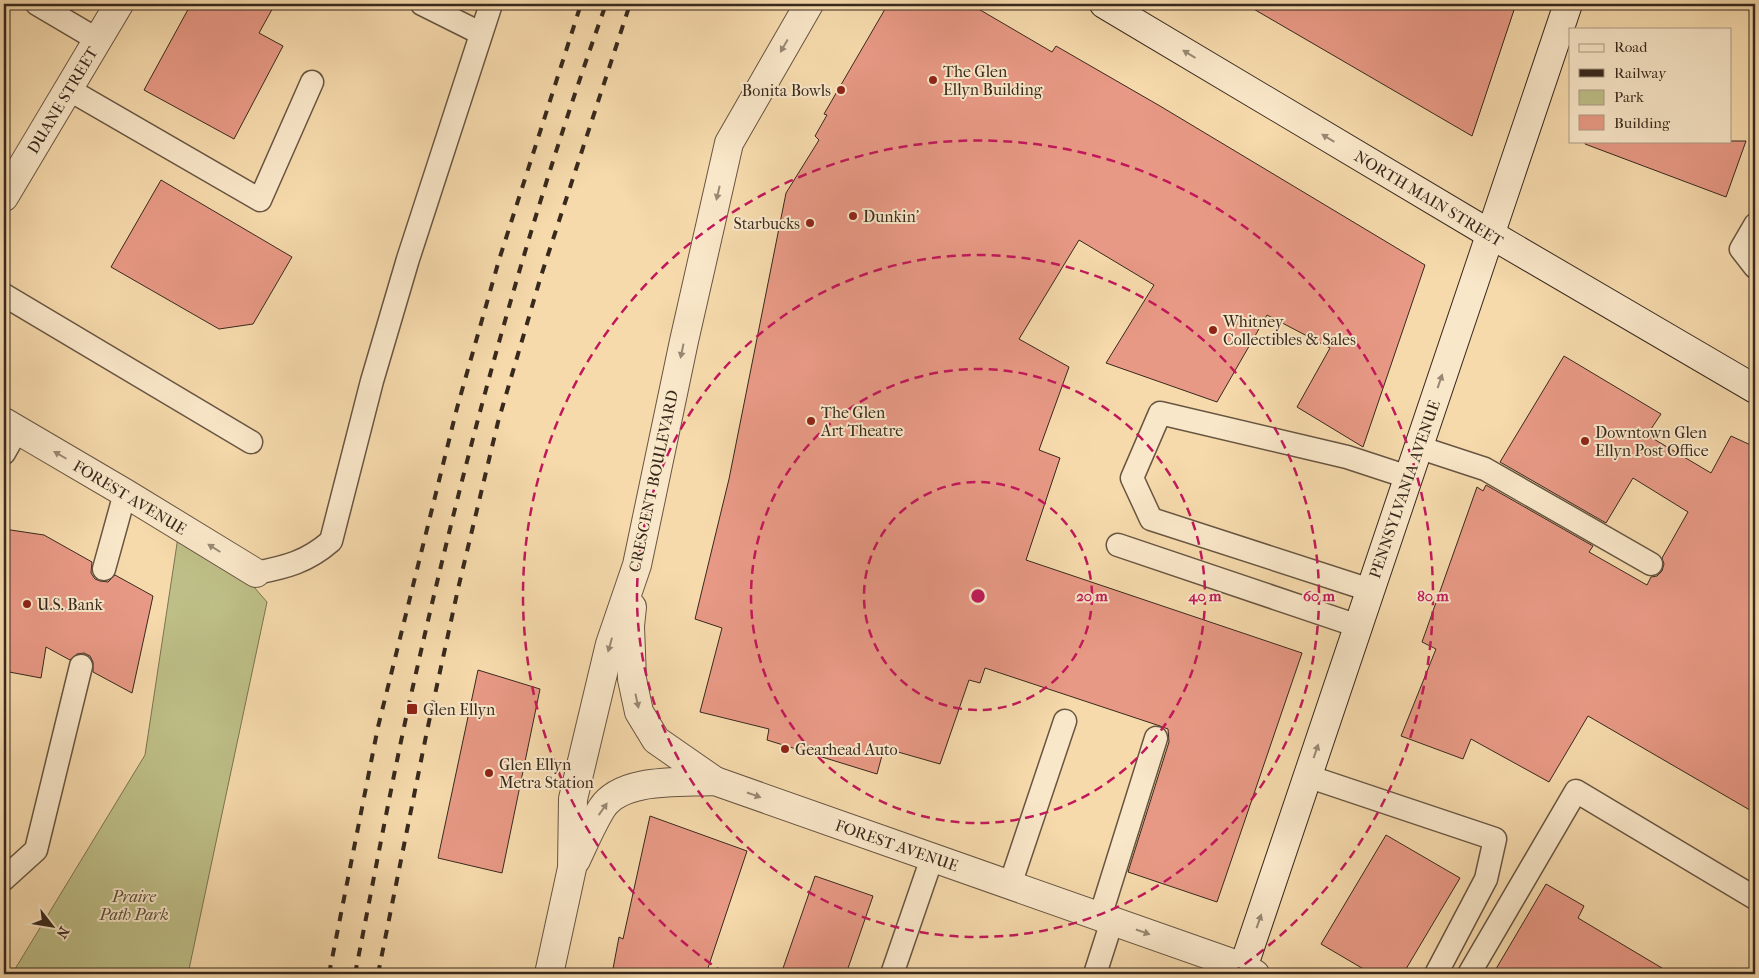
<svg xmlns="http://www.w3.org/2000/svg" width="1759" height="978" viewBox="0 0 1759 978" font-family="'IM FELL French Canon',serif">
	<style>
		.green { fill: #bebf88; stroke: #7b7452 }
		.building { fill: #e89985; stroke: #38291d }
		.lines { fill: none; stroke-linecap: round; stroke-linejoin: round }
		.lane-casing { stroke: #685541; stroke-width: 25 }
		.street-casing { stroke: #685541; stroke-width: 30 }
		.secondary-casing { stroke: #38291d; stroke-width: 30 }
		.lane { stroke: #f9e7c9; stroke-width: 22 }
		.street { stroke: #f9e7c9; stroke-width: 28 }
		.secondary { stroke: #f9e7c9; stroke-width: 28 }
		.rail { stroke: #38291d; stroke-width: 4; stroke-dasharray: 9 9; stroke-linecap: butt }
		.oneway { fill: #988873 }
		.ring { fill: none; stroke: #c2185b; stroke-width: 2.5; stroke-dasharray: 9 6 }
		.poi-dot { fill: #8f2418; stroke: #f9e7c9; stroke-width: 2 }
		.labels { text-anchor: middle; stroke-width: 4; stroke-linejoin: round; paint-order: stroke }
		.poi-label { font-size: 16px; fill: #38291d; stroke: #f9e7c9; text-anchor: start }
		.street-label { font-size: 16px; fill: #38291d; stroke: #f9e7c9 }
		.park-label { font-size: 16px; font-style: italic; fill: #5a4e38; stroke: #f9e7c9 }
		.centre { fill: #c2185b; stroke: #f9e7c9; stroke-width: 2.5 }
		.ring-label { font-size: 15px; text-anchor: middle; font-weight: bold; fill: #c2185b; stroke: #f9e7c9; stroke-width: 4; stroke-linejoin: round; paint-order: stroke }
	</style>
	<rect width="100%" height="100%" fill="#f6daac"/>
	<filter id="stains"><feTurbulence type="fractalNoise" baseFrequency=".004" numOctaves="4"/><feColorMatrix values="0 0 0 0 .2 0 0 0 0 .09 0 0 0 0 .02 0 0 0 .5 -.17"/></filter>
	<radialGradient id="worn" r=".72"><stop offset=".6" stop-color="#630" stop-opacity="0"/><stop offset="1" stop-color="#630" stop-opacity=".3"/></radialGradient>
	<path class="green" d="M 178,537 L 247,579 L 267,602 L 188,974 L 12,974 L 145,755 Z"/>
	<g class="building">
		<path d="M 191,4 L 275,4 L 259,33 L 283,46 L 234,139 L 144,90 Z"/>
		<path d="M 888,4 L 970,4 L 1052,52 L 1056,46 L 1160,106 L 1425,265 L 1363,447 L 1297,407 L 1330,348 L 1267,315 L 1217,402 L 1106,363 L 1154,285 L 1079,240 L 1019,339 L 1069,367 L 1039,450 L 1060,458 L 1026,560 L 1302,653 L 1217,902 L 1128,872 L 1169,742 L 1168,729 L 1160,726 L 985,668 L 980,683 L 969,680 L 940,764 L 884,748 L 877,774 L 767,740 L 769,729 L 700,712 L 722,628 L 695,619 L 729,479 L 786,193 L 819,140 L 815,136 L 827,115 L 824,114 Z"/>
		<path d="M 1245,4 L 1516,4 L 1472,136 Z"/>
		<path d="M 1586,141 L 1746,141 L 1726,197 L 1585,144 Z"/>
		<path d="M 161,180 L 292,257 L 253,324 L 219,329 L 111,267 Z"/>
		<path d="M 1564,356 L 1661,414 L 1647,435 L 1711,473 L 1731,436 L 1755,447 L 1755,813 L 1588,716 L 1549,782 L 1471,739 L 1463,759 L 1401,736 L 1436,649 L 1422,642 L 1477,487 L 1483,491 L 1486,485 L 1593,546 L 1589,552 L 1647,585 L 1651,577 L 1657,576 L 1662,571 L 1664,564 L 1662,558 L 1688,512 L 1633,478 L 1606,523 L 1500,462 Z"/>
		<path d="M 4,529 L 44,535 L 92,562 L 91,573 L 95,579 L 100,581 L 108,582 L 115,575 L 153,596 L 132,693 L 93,672 L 93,662 L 90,656 L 84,653 L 77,654 L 70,660 L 46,647 L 41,678 L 4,671 Z"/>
		<path d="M 478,670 L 540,689 L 502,873 L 438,858 Z"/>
		<path d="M 650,816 L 747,851 L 706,974 L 612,974 L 619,937 L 623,939 Z"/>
		<path d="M 1386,835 L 1460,878 L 1403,974 L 1372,974 L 1321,944 Z"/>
		<path d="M 815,876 L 873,896 L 846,974 L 781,974 Z"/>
		<path d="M 1546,884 L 1584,906 L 1578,918 L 1672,974 L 1493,974 Z"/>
	</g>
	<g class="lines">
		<defs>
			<g id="lane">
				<path d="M 37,4 L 98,40"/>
				<path d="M 422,4 L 480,33"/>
				<path d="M 68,89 L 260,200 L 312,82"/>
				<path d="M 1755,225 L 1741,249 L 1755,267"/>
				<path d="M 4,295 L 251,442"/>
				<path d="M 1418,447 L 1485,469 L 1651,564"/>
				<path d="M 4,453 L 17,430"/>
				<path d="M 1118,545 L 1358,626"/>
				<path d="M 104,569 L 125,493"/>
				<path d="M 256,573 C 286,567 307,562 331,541 L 372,381 L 408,259 L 491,4"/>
				<path d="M 1370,590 L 1151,519 L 1132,478 L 1160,413 L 1347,457 L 1408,477"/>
				<path d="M 1307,776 L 1495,839 L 1486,879 L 1436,974"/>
				<path d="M 4,879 L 36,850 L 81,666"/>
				<path d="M 1010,885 L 1065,721"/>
				<path d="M 1100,917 L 1156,738"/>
				<path d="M 892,974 L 932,858"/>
				<path d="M 1095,974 L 1112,921"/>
				<path d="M 1469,974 L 1576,791 L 1755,898"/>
			</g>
			<g id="street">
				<path d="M 4,197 L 119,4"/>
				<path d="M 4,422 L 125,493 L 256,573"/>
				<path d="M 632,607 L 630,626 L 632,679 L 639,712 L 656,740 L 715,781"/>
				<path d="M 576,860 C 584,843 592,824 602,808 C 622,777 682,783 715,781 L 1243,967 L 1255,974"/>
				<path d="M 549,974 L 572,868 L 573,799 L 610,644 L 637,565 L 684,341 L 729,143 L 809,4"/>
			</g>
			<g id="secondary">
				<path d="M 1104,4 L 1490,234 L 1755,389"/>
				<path d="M 1241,974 L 1568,4"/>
			</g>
		</defs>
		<use href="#lane" class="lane-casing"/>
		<use href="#street" class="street-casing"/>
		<use href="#secondary" class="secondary-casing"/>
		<use href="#lane" class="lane"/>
		<use href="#street" class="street"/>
		<use href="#secondary" class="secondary"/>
		<g class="rail">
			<path d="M 329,974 L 378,727 L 457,408 L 499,260 L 581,4"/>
			<path d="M 355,974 C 375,874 393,773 416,673 C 467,447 528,222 606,4"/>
			<path d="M 378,974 L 427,731 L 458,589 L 498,422 L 541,276 L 630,4"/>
		</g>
	</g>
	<defs><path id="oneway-solid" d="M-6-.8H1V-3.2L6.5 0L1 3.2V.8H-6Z" transform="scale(1.25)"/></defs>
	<g class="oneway">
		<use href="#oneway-solid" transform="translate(784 46) rotate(120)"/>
		<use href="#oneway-solid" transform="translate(1189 54) rotate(-149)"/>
		<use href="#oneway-solid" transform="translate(1328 138) rotate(-149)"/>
		<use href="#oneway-solid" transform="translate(718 193) rotate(103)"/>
		<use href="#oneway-solid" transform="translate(682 351) rotate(102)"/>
		<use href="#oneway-solid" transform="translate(1440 381) rotate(-71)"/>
		<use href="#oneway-solid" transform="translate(60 455) rotate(-150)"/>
		<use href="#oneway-solid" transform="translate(214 548) rotate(-148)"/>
		<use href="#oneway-solid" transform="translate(610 645) rotate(106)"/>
		<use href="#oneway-solid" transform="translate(637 701) rotate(78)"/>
		<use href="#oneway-solid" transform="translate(1316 751) rotate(-71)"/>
		<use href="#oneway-solid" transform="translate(754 795) rotate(19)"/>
		<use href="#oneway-solid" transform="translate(603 809) rotate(-55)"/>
		<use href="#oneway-solid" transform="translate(1259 921) rotate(-71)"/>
		<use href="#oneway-solid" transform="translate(1143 932) rotate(19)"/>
	</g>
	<g class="ring">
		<circle cx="978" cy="596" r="114"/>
		<circle cx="978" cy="596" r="227"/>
		<circle cx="978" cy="596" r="341"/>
		<path d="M724 973A455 455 0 1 1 1232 973"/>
	</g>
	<g class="poi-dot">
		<circle cx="933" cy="80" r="5"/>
		<circle cx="841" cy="90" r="5"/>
		<circle cx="853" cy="216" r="5"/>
		<circle cx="810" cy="223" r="5"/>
		<circle cx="1213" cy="330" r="5"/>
		<circle cx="811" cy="421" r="5"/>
		<circle cx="1585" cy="441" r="5"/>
		<circle cx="27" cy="604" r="5"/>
		<rect x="406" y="703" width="12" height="12" rx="2.5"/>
		<circle cx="785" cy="749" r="5"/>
		<circle cx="489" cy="773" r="5"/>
	</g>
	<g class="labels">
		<g class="poi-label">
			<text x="943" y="77">The Glen<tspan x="943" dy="18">Ellyn Building</tspan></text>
			<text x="831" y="96" text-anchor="end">Bonita Bowls</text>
			<text x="863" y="222">Dunkin'</text>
			<text x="800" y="229" text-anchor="end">Starbucks</text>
			<text x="1223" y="327">Whitney<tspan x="1223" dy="18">Collectibles &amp; Sales</tspan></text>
			<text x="821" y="418">The Glen<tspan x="821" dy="18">Art Theatre</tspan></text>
			<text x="1595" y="438">Downtown Glen<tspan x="1595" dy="18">Ellyn Post Office</tspan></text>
			<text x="37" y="610">U.S. Bank</text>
			<text x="423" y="715">Glen Ellyn</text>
			<text x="795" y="755">Gearhead Auto</text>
			<text x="499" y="770">Glen Ellyn<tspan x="499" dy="18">Metra Station</tspan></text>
		</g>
		<g class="street-label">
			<text transform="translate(62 100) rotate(-59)" y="6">DUANE STREET</text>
			<text transform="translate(1429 198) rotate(31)" y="6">NORTH MAIN STREET</text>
			<text transform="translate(653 481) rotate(-78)" y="6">CRESCENT BOULEVARD</text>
			<text transform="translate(1404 489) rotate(-71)" y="6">PENNSYLVANIA AVENUE</text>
			<text transform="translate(130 497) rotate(31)" y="6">FOREST AVENUE</text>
			<text transform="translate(897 845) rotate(19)" y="6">FOREST AVENUE</text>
		</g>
		<g class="park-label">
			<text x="134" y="902">Praire<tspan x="134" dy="18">Path Park</tspan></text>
		</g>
	</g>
	<circle cx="978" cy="596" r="8" class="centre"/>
	<g class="ring-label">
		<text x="1092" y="601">20 m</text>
		<text x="1205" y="601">40 m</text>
		<text x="1319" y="601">60 m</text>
		<text x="1433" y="601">80 m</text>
	</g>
	<rect width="1759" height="978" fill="none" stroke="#f6daac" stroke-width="20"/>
	<rect x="5" y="5" width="1749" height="968" fill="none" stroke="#38291d" stroke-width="2.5"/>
	<rect x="10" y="10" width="1739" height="958" fill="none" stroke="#38291d"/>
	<rect x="1569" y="28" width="162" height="115" fill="#f9e7c9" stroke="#ac9b84"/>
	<rect x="1579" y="44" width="25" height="8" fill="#f9e7c9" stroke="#ac9b84"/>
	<text x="1614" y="52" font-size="15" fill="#38291d">Road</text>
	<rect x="1579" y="69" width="25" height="8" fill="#38291d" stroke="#ac9b84"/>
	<text x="1614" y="78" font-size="15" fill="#38291d">Railway</text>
	<rect x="1579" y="90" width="25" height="15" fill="#bebf88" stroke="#ac9b84"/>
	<text x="1614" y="102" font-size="15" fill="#38291d">Park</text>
	<rect x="1579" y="115" width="25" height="15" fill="#e89985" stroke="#ac9b84"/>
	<text x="1614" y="128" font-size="15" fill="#38291d">Building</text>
	<g transform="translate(52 926) rotate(121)" stroke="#f9e7c9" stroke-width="4" paint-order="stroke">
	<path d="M0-4L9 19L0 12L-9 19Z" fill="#38291d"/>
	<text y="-8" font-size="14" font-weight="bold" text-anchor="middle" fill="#38291d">N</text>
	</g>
	<rect width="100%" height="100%" filter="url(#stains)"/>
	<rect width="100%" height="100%" fill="url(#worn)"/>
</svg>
